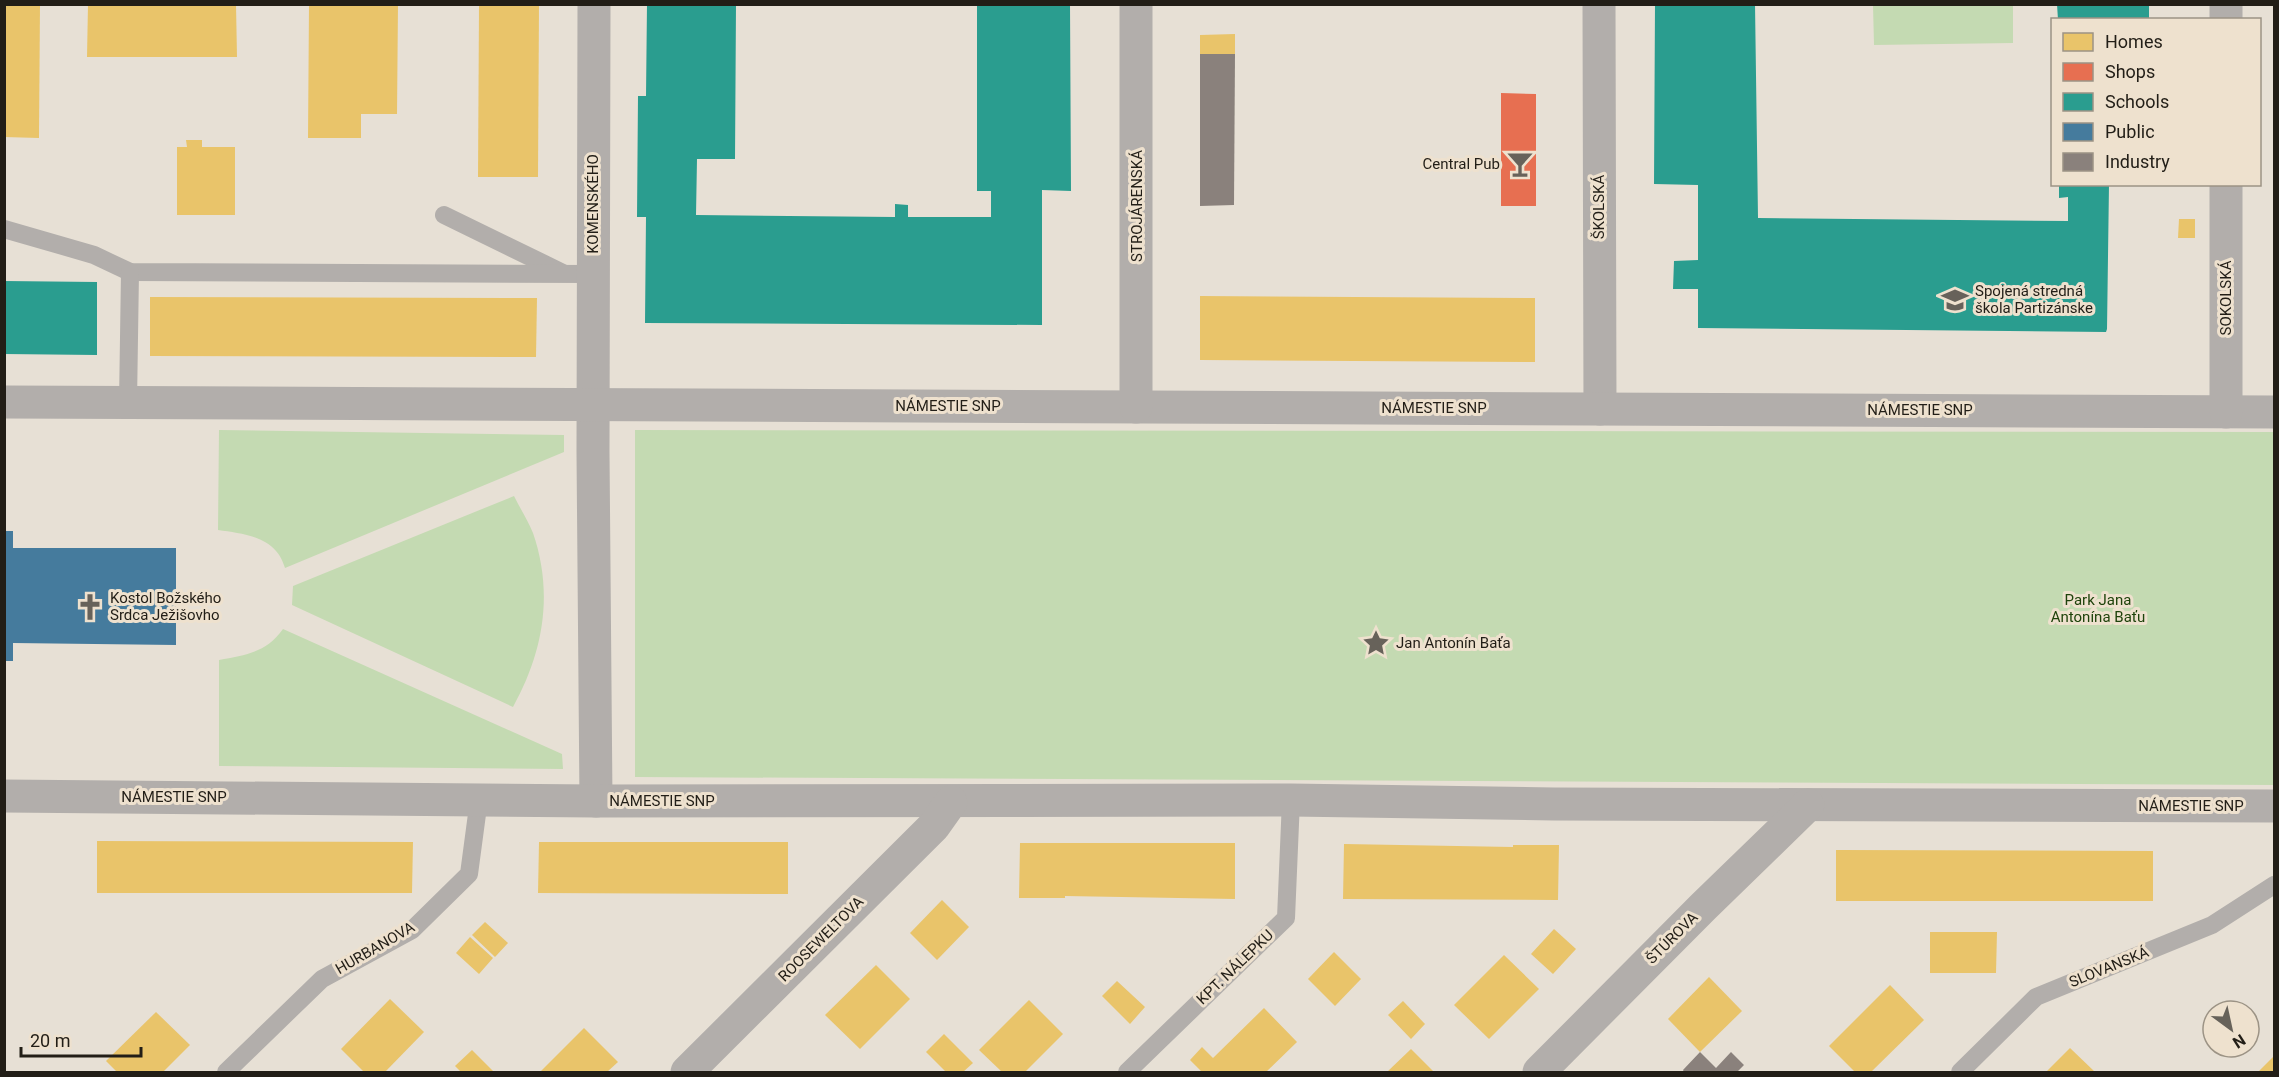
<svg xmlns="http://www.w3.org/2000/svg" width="2279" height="1077" viewBox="0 0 2279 1077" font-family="Roboto,sans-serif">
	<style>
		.green { fill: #c4dab2 }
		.homes { fill: #e9c46a }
		.shops { fill: #e76f51 }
		.schools { fill: #2a9d8f }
		.public { fill: #457b9d }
		.industry { fill: #8a817c }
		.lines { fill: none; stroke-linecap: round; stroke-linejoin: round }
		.service { stroke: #b2aeab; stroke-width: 18 }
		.minor { stroke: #b2aeab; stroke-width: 33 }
		.labels { text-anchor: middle; stroke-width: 6; stroke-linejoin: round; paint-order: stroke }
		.poi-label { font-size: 15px; fill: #221e17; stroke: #eee1ce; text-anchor: start }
		.street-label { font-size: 15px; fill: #221e17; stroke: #eee1ce }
		.park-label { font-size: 15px; fill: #1e430b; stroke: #eee1ce }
	</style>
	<rect width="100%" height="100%" fill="#e7e0d5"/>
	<g class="green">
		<path d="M 1873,5 L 2013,5 L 2013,43 L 1874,45 Z"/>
		<path d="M 219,430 L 564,435 L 564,452 L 285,568 C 283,562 280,555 276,551 C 262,535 238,533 218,530 Z"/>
		<path d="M 635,430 L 2274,432 L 2274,785 L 635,777 Z"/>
		<path d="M 514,496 C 520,508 528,521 533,533 C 554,594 543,653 513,707 L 292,605 L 293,586 Z"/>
		<path d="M 283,629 L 562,754 L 563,769 L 219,766 L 219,660 C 245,655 266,653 283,629 Z"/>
	</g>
	<g class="homes">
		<path d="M 4,4 L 40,4 L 39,138 L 4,137 Z"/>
		<path d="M 88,4 L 236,4 L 237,57 L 87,57 Z"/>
		<path d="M 309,4 L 398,4 L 397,114 L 361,114 L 361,138 L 308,138 Z"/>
		<path d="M 479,4 L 539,4 L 538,177 L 478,177 Z"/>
		<path d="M 1235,34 L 1235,54 L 1200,54 L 1200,35 Z"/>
		<path d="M 186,140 L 202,140 L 202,147 L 235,147 L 235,215 L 177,215 L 177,147 L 187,147 Z"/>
		<path d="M 2179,219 L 2195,219 L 2195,238 L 2178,238 Z"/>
		<path d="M 1200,296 L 1535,298 L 1535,362 L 1200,360 Z"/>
		<path d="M 150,297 L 537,298 L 536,357 L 150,356 Z"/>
		<path d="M 97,841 L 413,842 L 412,893 L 97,893 Z"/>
		<path d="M 539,842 L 788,842 L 788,894 L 538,893 Z"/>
		<path d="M 1020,843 L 1235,843 L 1235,899 L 1065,896 L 1065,898 L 1019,898 Z"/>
		<path d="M 1344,844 L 1513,847 L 1513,845 L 1559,845 L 1558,900 L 1343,899 Z"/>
		<path d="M 1836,850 L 2153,851 L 2153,901 L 1836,901 Z"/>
		<path d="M 942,900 L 969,927 L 937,960 L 910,933 Z"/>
		<path d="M 485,922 L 508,943 L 495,957 L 472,935 Z"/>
		<path d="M 1554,929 L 1576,949 L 1553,974 L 1531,954 Z"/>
		<path d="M 1930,932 L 1997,932 L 1996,973 L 1930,973 Z"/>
		<path d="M 470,937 L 493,958 L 479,974 L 456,953 Z"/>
		<path d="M 1334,952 L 1361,979 L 1335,1006 L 1308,979 Z"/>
		<path d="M 1504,955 L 1539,989 L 1489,1039 L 1454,1005 Z"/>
		<path d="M 876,965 L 910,999 L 860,1049 L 825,1015 Z"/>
		<path d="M 1709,977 L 1742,1011 L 1700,1052 L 1668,1019 Z"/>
		<path d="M 1117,981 L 1145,1007 L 1130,1024 L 1102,996 Z"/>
		<path d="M 1890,985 L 1924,1020 L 1871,1072 L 1855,1072 L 1829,1046 Z"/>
		<path d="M 390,999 L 424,1032 L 385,1072 L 364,1072 L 341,1049 Z"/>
		<path d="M 1029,1000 L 1063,1034 L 1025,1072 L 1002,1072 L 979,1050 Z"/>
		<path d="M 1403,1001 L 1425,1024 L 1411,1039 L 1388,1015 Z"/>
		<path d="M 1264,1008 L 1297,1042 L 1266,1072 L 1202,1072 L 1190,1060 L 1202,1047 L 1213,1058 Z"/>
		<path d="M 156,1012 L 190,1045 L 163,1072 L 117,1072 L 106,1061 Z"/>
		<path d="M 584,1028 L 618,1062 L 607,1072 L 540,1072 Z"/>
		<path d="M 944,1034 L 973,1063 L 963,1072 L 946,1072 L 926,1052 Z"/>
		<path d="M 2070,1048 L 2095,1072 L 2046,1072 Z"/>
		<path d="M 1411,1049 L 1434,1072 L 1387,1072 Z"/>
		<path d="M 472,1050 L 494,1072 L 461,1072 L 455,1066 Z"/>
		<path d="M 2274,1056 L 2274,1072 L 2258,1072 Z"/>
	</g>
	<path class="shops" d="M 1501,93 L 1536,94 L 1536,206 L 1501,206 Z"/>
	<g class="schools">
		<path d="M 647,4 L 736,4 L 735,159 L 697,159 L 696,215 L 895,217 L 895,204 L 908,205 L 908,217 L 991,217 L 991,191 L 977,191 L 977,4 L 1070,4 L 1071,191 L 1042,190 L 1042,325 L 645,323 L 646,217 L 637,217 L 638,96 L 646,96 Z"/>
		<path d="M 1655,4 L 1755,4 L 1758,218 L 2068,221 L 2068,197 L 2059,198 L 2059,184 L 2109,184 L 2107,329 L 2106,332 L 1698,328 L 1698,289 L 1673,289 L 1674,261 L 1698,260 L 1698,185 L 1654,184 Z"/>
		<path d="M 2057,4 L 2149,4 L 2149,20 L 2058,20 Z"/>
		<path d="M 4,281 L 97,282 L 97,355 L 4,354 Z"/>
	</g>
	<path class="public" d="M 4,531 L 13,531 L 13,548 L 176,548 L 176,645 L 13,643 L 13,661 L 4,661 Z"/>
	<g class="industry">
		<path d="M 1200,54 L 1235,54 L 1234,205 L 1200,206 Z"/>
		<path d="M 1700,1052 L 1716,1068 L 1731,1052 L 1744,1065 L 1737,1072 L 1684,1072 L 1683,1070 Z"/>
	</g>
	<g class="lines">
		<g class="service">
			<path d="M 444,215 L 563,273"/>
			<path d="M 4,229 L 94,255 L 130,272 L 593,274"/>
			<path d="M 128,403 L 130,272"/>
			<path d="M 226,1072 L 322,979 L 412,930 L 469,874 L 479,799"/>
			<path d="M 1127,1072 L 1286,918 L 1291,800"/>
			<path d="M 1960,1072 L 2036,997 L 2212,925 L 2274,885"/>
		</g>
		<g class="minor">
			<path d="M 594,4 L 593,452 L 596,801"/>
			<path d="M 1599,4 L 1600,409"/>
			<path d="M 2226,20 L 2226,4"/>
			<path d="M 4,402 L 2274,412"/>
			<path d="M 1136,407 L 1136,4"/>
			<path d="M 2226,412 L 2226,184"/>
			<path d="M 4,796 L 596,801 L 1291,800 L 1554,804 L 2274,806"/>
			<path d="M 687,1072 L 934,826 L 951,802"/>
			<path d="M 1539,1072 L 1703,907 L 1808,805"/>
		</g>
	</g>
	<defs>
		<symbol id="bar-bare" viewBox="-9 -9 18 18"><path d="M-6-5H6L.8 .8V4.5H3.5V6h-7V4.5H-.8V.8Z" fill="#67625a" stroke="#eee1ce" stroke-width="2.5" paint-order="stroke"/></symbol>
		<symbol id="university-bare" viewBox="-9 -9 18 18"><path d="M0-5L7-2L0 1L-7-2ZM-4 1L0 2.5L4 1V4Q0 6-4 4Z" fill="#67625a" stroke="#eee1ce" stroke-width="2.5" paint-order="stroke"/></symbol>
		<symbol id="church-bare" viewBox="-9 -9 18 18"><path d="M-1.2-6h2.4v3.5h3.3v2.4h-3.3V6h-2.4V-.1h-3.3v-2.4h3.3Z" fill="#67625a" stroke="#eee1ce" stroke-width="2.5" paint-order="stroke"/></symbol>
		<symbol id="sight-bare" viewBox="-9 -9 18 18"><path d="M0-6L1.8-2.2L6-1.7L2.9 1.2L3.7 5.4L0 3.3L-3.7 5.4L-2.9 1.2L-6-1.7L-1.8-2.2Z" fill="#67625a" stroke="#eee1ce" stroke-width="2.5" paint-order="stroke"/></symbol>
	</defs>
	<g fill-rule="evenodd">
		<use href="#bar-bare" x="1501" y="145" width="38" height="38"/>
		<use href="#university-bare" x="1936" y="281" width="38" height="38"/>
		<use href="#church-bare" x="71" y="588" width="38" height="38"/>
		<use href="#sight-bare" x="1357" y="624" width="38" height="38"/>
	</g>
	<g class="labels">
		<g class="poi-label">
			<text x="1500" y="169" text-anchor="end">Central Pub</text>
			<text x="1975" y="296">Spojená stredná<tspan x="1975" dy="17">škola Partizánske</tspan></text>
			<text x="110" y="603">Kostol Božského<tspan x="110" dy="17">Srdca Ježišovho</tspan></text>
			<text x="1396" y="648">Jan Antonín Baťa</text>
		</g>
		<g class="street-label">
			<text transform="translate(593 204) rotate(-90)" y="5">KOMENSKÉHO</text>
			<text transform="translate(1137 206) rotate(-90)" y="5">STROJÁRENSKÁ</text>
			<text transform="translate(1599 207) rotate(-90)" y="5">ŠKOLSKÁ</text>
			<text transform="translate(2226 298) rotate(-90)" y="5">SOKOLSKÁ</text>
			<text x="948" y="411">NÁMESTIE SNP</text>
			<text x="1434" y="413">NÁMESTIE SNP</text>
			<text x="1920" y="415">NÁMESTIE SNP</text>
			<text x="174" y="802">NÁMESTIE SNP</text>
			<text x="662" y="806">NÁMESTIE SNP</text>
			<text x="2191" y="811">NÁMESTIE SNP</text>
			<text transform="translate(1672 938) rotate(-45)" y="5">ŠTÚROVA</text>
			<text transform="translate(821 939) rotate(-45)" y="5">ROOSEWELTOVA</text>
			<text transform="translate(375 948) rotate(-30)" y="5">HURBANOVA</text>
			<text transform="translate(1235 967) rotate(-44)" y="5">KPT. NÁLEPKU</text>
			<text transform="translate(2109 967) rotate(-22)" y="5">SLOVANSKÁ</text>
		</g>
		<g class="park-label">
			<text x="2098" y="605">Park Jana<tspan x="2098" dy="17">Antonína Baťu</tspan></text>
		</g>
	</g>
	<rect width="2279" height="1077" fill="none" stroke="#221e17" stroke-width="12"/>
	<rect x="2051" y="18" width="210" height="168" fill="#eee1ce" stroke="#9c9385" stroke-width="1.5"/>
	<rect x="2063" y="33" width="30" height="18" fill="#e9c46a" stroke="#9c9385" stroke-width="1.5"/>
	<text x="2105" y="48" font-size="18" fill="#221e17">Homes</text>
	<rect x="2063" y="63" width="30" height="18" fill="#e76f51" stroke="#9c9385" stroke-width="1.5"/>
	<text x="2105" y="78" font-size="18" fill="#221e17">Shops</text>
	<rect x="2063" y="93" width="30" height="18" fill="#2a9d8f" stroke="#9c9385" stroke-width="1.5"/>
	<text x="2105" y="108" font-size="18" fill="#221e17">Schools</text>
	<rect x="2063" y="123" width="30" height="18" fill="#457b9d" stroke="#9c9385" stroke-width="1.5"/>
	<text x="2105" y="138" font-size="18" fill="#221e17">Public</text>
	<rect x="2063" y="153" width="30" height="18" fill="#8a817c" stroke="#9c9385" stroke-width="1.5"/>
	<text x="2105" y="168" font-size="18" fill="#221e17">Industry</text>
	<g transform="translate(2231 1029) rotate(147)"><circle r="28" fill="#eee1ce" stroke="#9c9385" stroke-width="1.5"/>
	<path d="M0-4.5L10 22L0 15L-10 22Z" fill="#67625a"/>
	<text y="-9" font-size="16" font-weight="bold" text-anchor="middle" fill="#221e17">N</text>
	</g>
	<path d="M21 1047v9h120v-9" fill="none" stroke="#221e17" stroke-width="3"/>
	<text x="30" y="1047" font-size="18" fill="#221e17" stroke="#eee1ce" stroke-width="4.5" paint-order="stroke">20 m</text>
</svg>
